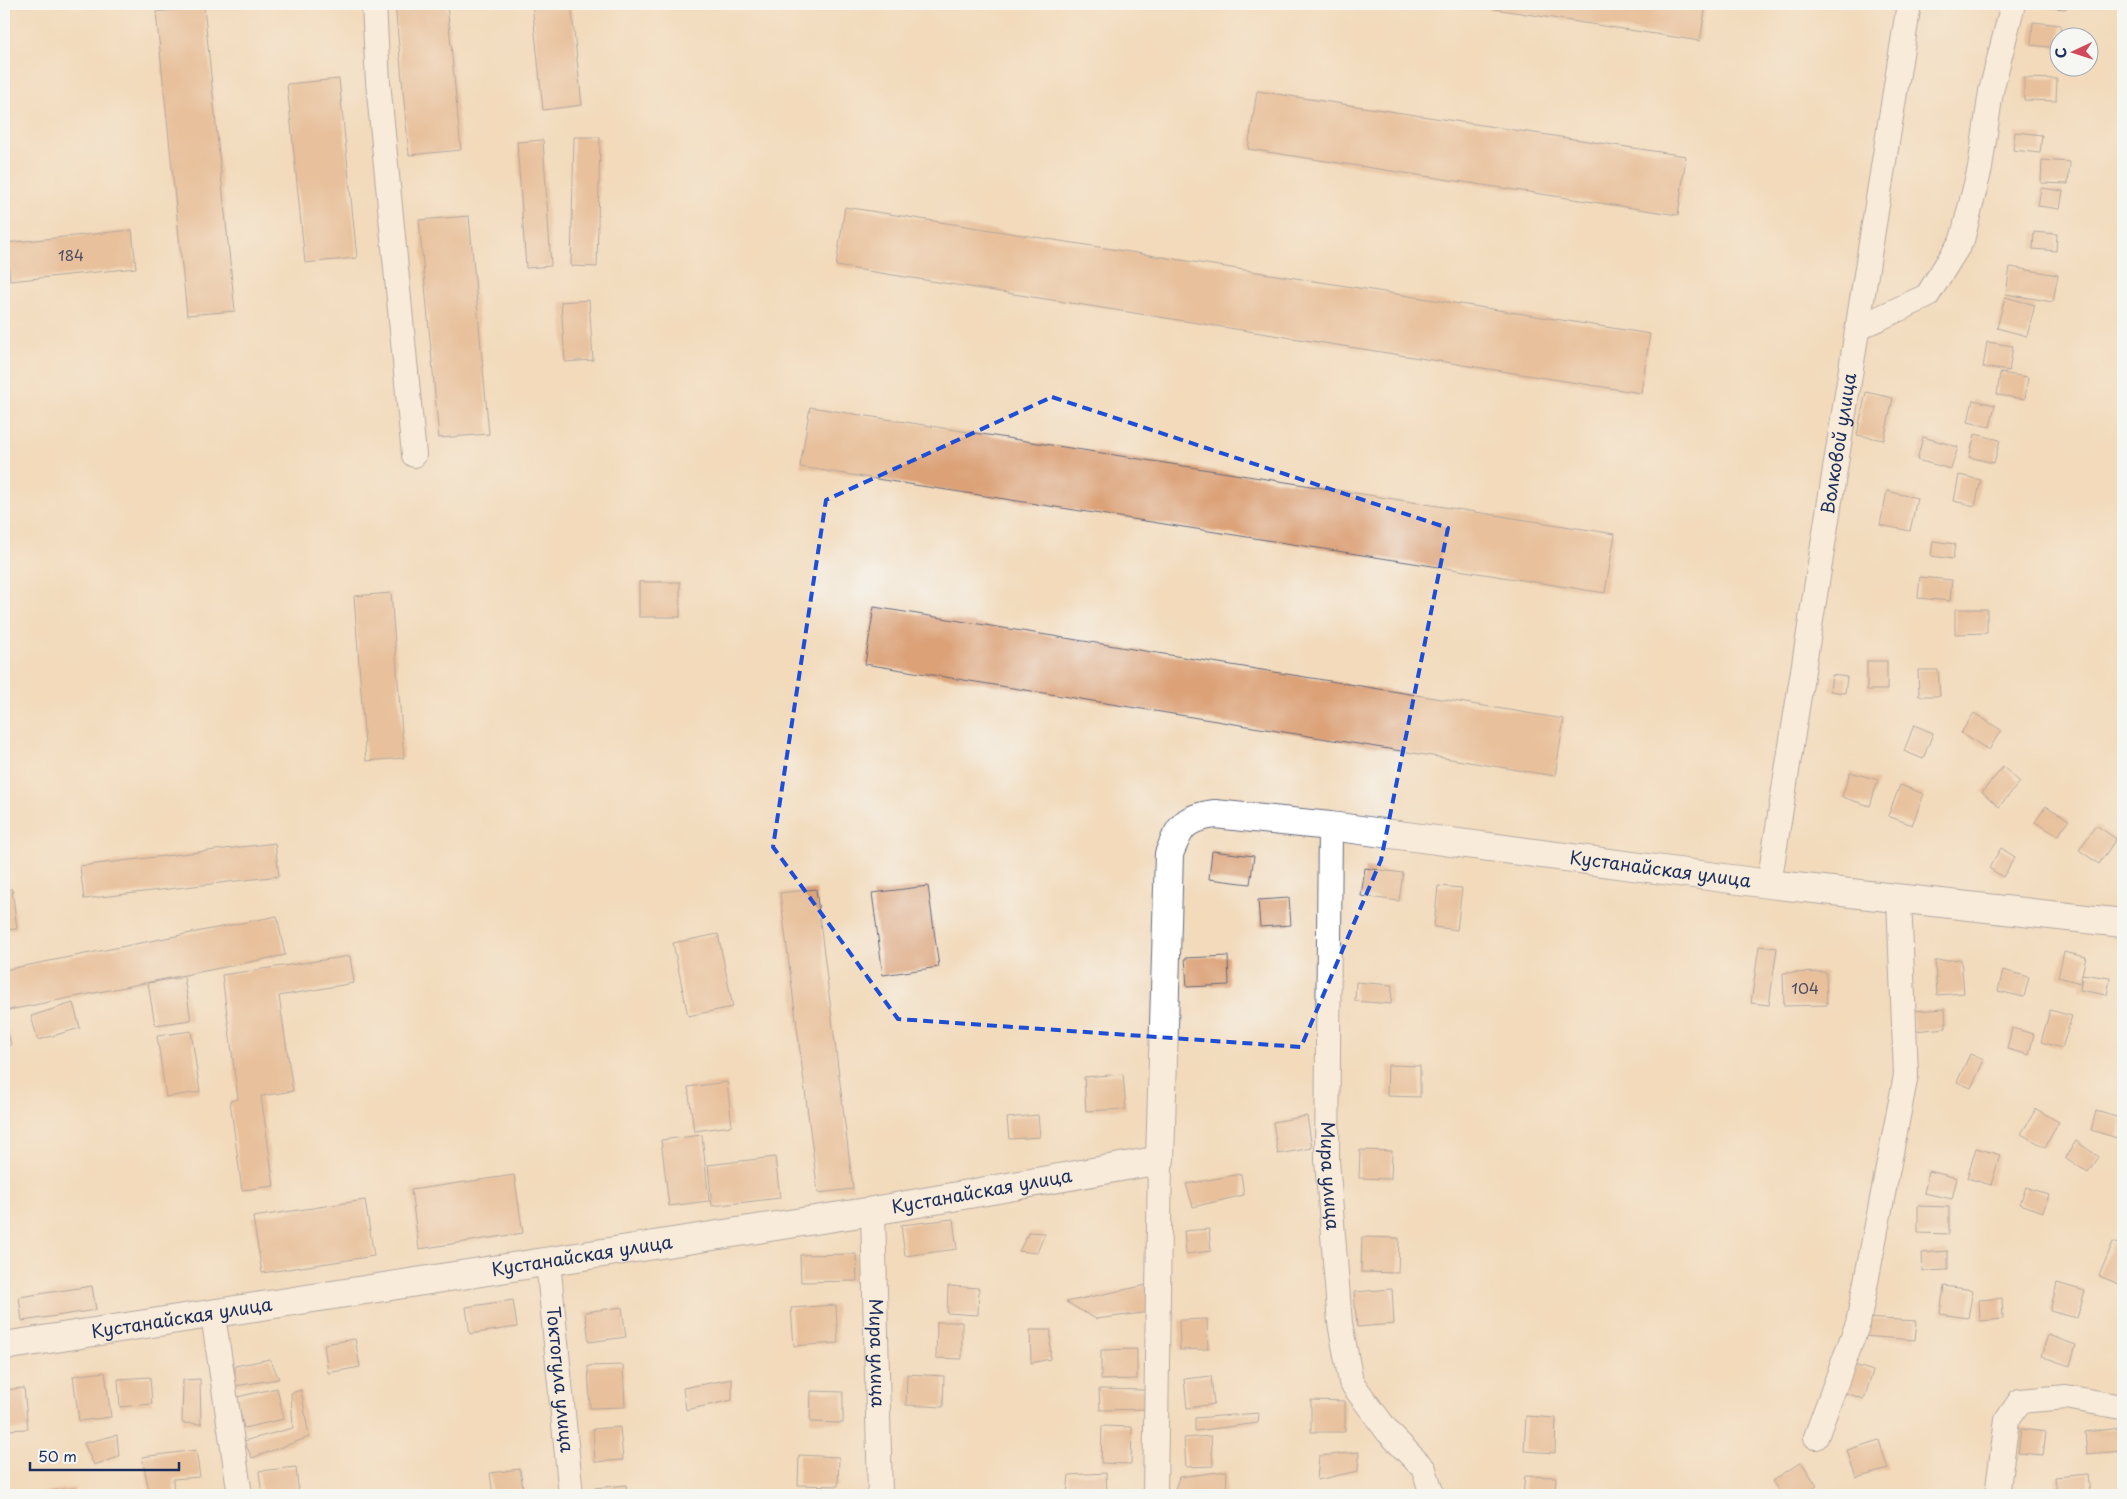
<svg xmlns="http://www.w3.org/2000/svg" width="2127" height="1499" viewBox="0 0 2127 1499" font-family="'Playpen Sans',sans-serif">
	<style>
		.building { fill: #dca177 }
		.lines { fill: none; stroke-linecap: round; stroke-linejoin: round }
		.minor-casing { stroke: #666b7f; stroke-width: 26 }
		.tertiary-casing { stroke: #666b7f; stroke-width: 30 }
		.minor { stroke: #fff; stroke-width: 24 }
		.tertiary { stroke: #fff; stroke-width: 28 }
		.marked { fill: none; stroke: #1d4ed8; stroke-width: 4; stroke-dasharray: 10 6; stroke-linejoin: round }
		.labels { text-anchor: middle; stroke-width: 5; stroke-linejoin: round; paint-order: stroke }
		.number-label { font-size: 15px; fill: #4b4c64 }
		.street-label { font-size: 18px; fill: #1b2f5e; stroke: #f6f6f2 }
	</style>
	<rect width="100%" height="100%" fill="#f6f6f2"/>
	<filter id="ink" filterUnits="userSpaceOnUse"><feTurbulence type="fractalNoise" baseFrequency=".02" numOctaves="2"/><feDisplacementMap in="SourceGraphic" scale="10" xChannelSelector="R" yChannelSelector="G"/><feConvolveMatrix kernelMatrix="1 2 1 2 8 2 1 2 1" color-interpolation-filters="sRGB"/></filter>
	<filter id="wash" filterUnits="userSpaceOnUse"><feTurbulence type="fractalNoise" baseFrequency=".0096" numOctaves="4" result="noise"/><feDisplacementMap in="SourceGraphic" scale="20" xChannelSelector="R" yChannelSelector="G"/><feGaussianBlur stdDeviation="1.12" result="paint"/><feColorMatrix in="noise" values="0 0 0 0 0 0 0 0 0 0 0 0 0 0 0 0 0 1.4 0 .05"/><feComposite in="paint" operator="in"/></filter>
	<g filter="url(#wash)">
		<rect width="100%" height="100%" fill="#f2dabb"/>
		<g id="blocks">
			<g class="building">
				<path d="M 395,4 L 447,4 L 461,150 L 409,155 Z"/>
				<path d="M 532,4 L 571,4 L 582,105 L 543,110 Z"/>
				<path d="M 1462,4 L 1706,4 L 1700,41 Z"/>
				<path d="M 2041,4 L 2066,4 L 2066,9 L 2041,7 Z"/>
				<path d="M 204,7 L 235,311 L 187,315 L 156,12 Z"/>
				<path d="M 2033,22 L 2061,25 L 2059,48 L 2031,45 Z"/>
				<path d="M 2024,78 L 2057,79 L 2056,101 L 2024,100 Z"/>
				<path d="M 339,79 L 357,258 L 305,263 L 287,84 Z"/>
				<path d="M 1257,91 L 1686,156 L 1678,215 L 1248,149 Z"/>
				<path d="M 2015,132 L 2042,135 L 2040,153 L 2013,150 Z"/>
				<path d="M 574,137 L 600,137 L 597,267 L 571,266 Z"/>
				<path d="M 543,140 L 551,266 L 526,268 L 517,142 Z"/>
				<path d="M 2042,160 L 2070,162 L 2068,184 L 2041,183 Z"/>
				<path d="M 2041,188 L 2063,191 L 2060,209 L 2038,206 Z"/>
				<path d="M 845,207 L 1650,334 L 1641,393 L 836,266 Z"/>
				<path d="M 469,216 L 489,434 L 439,438 L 419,220 Z"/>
				<path d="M 132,230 L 136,268 L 10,281 L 6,243 Z"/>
				<path d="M 2034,232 L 2057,234 L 2056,251 L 2033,249 Z"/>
				<path d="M 2010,267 L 2058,275 L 2053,302 L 2006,294 Z"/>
				<path d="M 2005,297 L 2035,305 L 2027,336 L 1997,328 Z"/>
				<path d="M 589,300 L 593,360 L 565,362 L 561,302 Z"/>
				<path d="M 1987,342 L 2013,346 L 2009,371 L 1983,367 Z"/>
				<path d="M 2000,373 L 2028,377 L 2025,399 L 1997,395 Z"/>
				<path d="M 1866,392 L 1893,398 L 1884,440 L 1857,435 Z"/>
				<path d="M 1973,400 L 1995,405 L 1990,427 L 1968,422 Z"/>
				<path d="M 810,407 L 1615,534 L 1605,593 L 800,467 Z"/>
				<path d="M 1975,434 L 2000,440 L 1994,463 L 1969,457 Z"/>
				<path d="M 1923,437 L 1958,447 L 1951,469 L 1917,460 Z"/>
				<path d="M 1959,475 L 1981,480 L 1975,506 L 1954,501 Z"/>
				<path d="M 1887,491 L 1917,498 L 1910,531 L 1880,525 Z"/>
				<path d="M 1933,541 L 1955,544 L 1953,559 L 1931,556 Z"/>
				<path d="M 1920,577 L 1952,580 L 1950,601 L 1918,598 Z"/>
				<rect x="639" y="582" width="41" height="35"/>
				<path d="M 391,593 L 404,758 L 366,761 L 354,596 Z"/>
				<path d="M 874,607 L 1564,719 L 1555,776 L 865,664 Z"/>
				<path d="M 1955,609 L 1987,609 L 1987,633 L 1955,634 Z"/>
				<rect x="1867" y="661" width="20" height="29"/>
				<path d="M 1918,670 L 1938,670 L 1940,696 L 1919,696 Z"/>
				<path d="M 1832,675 L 1847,677 L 1845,693 L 1830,691 Z"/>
				<path d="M 1974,713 L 2001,730 L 1989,750 L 1961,733 Z"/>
				<path d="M 1914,725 L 1933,733 L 1923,759 L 1904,751 Z"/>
				<path d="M 2003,767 L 2020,782 L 1999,807 L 1982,792 Z"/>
				<path d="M 1850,772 L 1878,780 L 1870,806 L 1842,797 Z"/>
				<path d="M 1900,785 L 1924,794 L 1912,825 L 1888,816 Z"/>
				<path d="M 2046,806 L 2069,820 L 2058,836 L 2035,822 Z"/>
				<path d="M 2096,825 L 2116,839 L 2099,864 L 2079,850 Z"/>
				<path d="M 275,843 L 279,876 L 84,899 L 80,866 Z"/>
				<path d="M 2001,848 L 2015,857 L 2003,877 L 1989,868 Z"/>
				<path d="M 1212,851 L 1254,856 L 1250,884 L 1209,879 Z"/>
				<path d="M 1365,868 L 1403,873 L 1399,901 L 1361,896 Z"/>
				<path d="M 928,886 L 939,967 L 883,975 L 872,893 Z"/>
				<path d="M 1438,886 L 1462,888 L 1457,930 L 1434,927 Z"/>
				<path d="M 12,889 L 17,929 L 4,930 L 4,890 Z"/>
				<path d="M 816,889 L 853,1189 L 818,1193 L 780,893 Z"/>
				<path d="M 1289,898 L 1291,925 L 1260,927 L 1258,900 Z"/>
				<path d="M 277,916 L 285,955 L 4,1011 L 4,970 Z"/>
				<path d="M 718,934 L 733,1007 L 688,1016 L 673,943 Z"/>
				<path d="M 1759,946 L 1777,948 L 1769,1005 L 1751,1003 Z"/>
				<path d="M 2064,952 L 2086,957 L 2080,983 L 2058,977 Z"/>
				<path d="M 350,956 L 354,983 L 279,996 L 293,1091 L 261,1096 L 274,1186 L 242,1190 L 230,1101 L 238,1099 L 222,975 Z"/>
				<path d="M 1228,956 L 1229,985 L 1187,987 L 1185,958 Z"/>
				<path d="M 1961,959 L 1964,993 L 1937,995 L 1935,961 Z"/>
				<path d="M 2003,970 L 2029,977 L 2024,997 L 1998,991 Z"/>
				<path d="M 1826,972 L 1827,1005 L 1784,1006 L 1783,973 Z"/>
				<path d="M 2082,974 L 2110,978 L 2107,995 L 2080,990 Z"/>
				<path d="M 184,977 L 191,1020 L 155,1025 L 148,983 Z"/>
				<path d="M 1356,982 L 1392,985 L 1391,1004 L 1355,1001 Z"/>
				<path d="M 73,1003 L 80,1028 L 38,1040 L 31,1016 Z"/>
				<path d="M 1945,1009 L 1946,1028 L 1914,1031 L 1912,1011 Z"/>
				<path d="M 2050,1010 L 2072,1016 L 2062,1048 L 2041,1042 Z"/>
				<path d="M 4,1014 L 11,1045 L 4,1047 Z"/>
				<path d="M 2012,1028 L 2034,1034 L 2029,1055 L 2007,1049 Z"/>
				<path d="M 191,1031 L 200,1092 L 166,1097 L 157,1036 Z"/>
				<path d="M 1970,1054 L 1984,1060 L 1971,1088 L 1957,1082 Z"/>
				<path d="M 1388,1065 L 1420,1066 L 1420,1097 L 1387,1096 Z"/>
				<path d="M 1123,1074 L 1126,1109 L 1086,1111 L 1084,1077 Z"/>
				<path d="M 727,1082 L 732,1126 L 694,1131 L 688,1087 Z"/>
				<path d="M 2036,1109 L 2059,1122 L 2045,1147 L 2021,1134 Z"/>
				<path d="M 2096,1111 L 2123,1119 L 2117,1138 L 2091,1130 Z"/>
				<path d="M 1038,1115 L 1040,1137 L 1009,1139 L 1007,1118 Z"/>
				<path d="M 1307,1116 L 1312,1148 L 1278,1154 L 1273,1122 Z"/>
				<path d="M 702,1135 L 709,1201 L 669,1206 L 661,1140 Z"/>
				<path d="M 2076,1141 L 2099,1157 L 2088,1173 L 2065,1157 Z"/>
				<path d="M 1976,1148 L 2000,1155 L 1991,1185 L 1967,1178 Z"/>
				<path d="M 1360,1150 L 1392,1151 L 1391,1179 L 1359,1178 Z"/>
				<path d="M 775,1157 L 780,1198 L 712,1206 L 708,1165 Z"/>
				<path d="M 1929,1171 L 1957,1178 L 1952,1199 L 1924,1193 Z"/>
				<path d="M 1241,1174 L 1244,1195 L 1193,1207 L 1186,1184 Z"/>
				<path d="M 514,1175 L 523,1233 L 419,1249 L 411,1190 Z"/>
				<path d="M 2026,1187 L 2049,1195 L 2043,1212 L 2020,1204 Z"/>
				<path d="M 365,1200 L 374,1256 L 262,1273 L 253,1217 Z"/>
				<path d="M 1918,1206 L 1949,1207 L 1949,1234 L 1918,1233 Z"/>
				<path d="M 953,1219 L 957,1249 L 905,1256 L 901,1225 Z"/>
				<path d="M 1209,1229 L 1211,1251 L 1186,1254 L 1184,1231 Z"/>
				<path d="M 1029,1232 L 1045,1233 L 1037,1253 L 1019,1251 Z"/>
				<path d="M 1362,1237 L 1399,1238 L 1398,1273 L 1361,1272 Z"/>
				<path d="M 2113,1242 L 2123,1246 L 2123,1272 L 2119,1284 L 2099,1276 Z"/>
				<path d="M 1948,1251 L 1948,1270 L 1923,1271 L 1922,1253 Z"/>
				<path d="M 856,1254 L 857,1281 L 801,1282 L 800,1255 Z"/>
				<path d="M 2057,1283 L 2085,1291 L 2077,1318 L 2050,1311 Z"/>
				<path d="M 1147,1285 L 1151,1312 L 1096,1319 L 1066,1302 Z"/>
				<path d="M 92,1286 L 96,1310 L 22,1321 L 19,1297 Z"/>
				<path d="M 948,1286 L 979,1288 L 978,1315 L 947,1313 Z"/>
				<path d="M 1944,1286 L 1973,1290 L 1968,1318 L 1940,1314 Z"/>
				<path d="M 1392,1289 L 1394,1324 L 1357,1327 L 1354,1292 Z"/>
				<path d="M 2002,1298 L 2003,1319 L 1980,1321 L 1979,1300 Z"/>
				<path d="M 513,1300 L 517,1327 L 470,1334 L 466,1307 Z"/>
				<path d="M 836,1305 L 838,1343 L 794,1346 L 791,1308 Z"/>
				<path d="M 622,1307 L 626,1337 L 589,1342 L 585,1312 Z"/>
				<path d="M 1863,1318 L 1917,1321 L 1915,1340 L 1862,1336 Z"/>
				<path d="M 1207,1319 L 1208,1349 L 1180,1350 L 1179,1320 Z"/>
				<path d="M 937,1322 L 962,1322 L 962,1359 L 936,1358 Z"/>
				<path d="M 1030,1330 L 1051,1330 L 1050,1359 L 1031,1363 Z"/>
				<path d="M 2048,1335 L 2076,1345 L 2070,1366 L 2041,1356 Z"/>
				<path d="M 355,1339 L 360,1367 L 328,1373 L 324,1344 Z"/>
				<path d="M 1137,1349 L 1137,1379 L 1101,1380 L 1101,1350 Z"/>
				<path d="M 270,1359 L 279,1379 L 235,1386 L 235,1366 Z"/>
				<path d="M 1851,1364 L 1873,1371 L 1864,1399 L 1842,1392 Z"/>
				<path d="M 623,1365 L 625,1407 L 590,1408 L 588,1366 Z"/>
				<path d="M 105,1372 L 111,1417 L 79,1421 L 73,1376 Z"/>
				<path d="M 907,1374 L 944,1376 L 943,1407 L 906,1405 Z"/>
				<path d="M 1211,1376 L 1214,1404 L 1187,1408 L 1184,1379 Z"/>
				<path d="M 150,1377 L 152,1404 L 120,1407 L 118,1379 Z"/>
				<path d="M 200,1379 L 201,1424 L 182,1423 L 183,1380 Z"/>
				<path d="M 732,1379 L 732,1400 L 686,1410 L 683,1388 Z"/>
				<path d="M 24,1388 L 28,1429 L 4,1430 L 4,1390 Z"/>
				<path d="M 277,1388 L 284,1419 L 244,1428 L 237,1397 Z"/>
				<path d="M 1099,1389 L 1145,1390 L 1149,1409 L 1100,1410 Z"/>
				<path d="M 301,1390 L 309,1437 L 252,1458 L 244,1441 L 293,1428 L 291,1393 Z"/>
				<path d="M 811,1391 L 843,1392 L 843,1423 L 810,1422 Z"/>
				<path d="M 1311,1400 L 1345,1401 L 1345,1432 L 1311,1432 Z"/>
				<path d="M 1259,1413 L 1258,1423 L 1195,1431 L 1195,1418 Z"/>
				<path d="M 1526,1416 L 1556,1418 L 1555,1453 L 1524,1451 Z"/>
				<path d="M 1102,1426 L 1132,1427 L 1131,1464 L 1101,1463 Z"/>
				<path d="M 620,1427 L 623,1460 L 595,1462 L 593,1429 Z"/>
				<path d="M 2122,1428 L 2123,1451 L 2087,1454 L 2085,1432 Z"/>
				<path d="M 2021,1429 L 2046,1432 L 2043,1455 L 2018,1453 Z"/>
				<path d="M 117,1435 L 119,1457 L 94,1465 L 84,1443 Z"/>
				<path d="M 1211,1436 L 1213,1466 L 1186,1467 L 1184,1438 Z"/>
				<path d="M 1879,1440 L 1888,1469 L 1856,1478 L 1847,1450 Z"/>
				<path d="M 196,1450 L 200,1477 L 173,1479 L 174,1495 L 150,1495 L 142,1457 Z"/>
				<path d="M 1359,1452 L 1358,1471 L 1317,1480 L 1319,1456 Z"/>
				<path d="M 799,1455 L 839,1457 L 838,1486 L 798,1485 Z"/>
				<path d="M 1801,1462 L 1817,1486 L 1803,1495 L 1782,1495 L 1772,1481 Z"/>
				<path d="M 296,1467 L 299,1495 L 262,1495 L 259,1471 Z"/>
				<path d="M 520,1469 L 524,1494 L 493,1495 L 490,1473 Z"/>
				<path d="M 1227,1471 L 1226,1494 L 1173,1495 L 1179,1477 Z"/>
				<path d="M 1106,1473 L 1107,1494 L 1067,1495 L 1069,1475 Z"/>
				<path d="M 2088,1474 L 2090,1495 L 2057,1495 L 2055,1477 Z"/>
				<path d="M 1525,1476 L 1556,1477 L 1555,1495 L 1523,1495 Z"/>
				<path d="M 626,1485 L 627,1495 L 595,1495 L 594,1488 Z"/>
				<path d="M 75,1488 L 75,1495 L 44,1495 L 44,1492 Z"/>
				<path d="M 1340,1492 L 1353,1494 L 1353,1495 L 1340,1495 Z"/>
			</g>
		</g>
	</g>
	<g filter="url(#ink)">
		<use href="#blocks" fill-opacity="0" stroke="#666b7f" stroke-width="1"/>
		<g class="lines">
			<defs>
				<g id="minor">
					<path d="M 374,4 L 378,82 L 414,455"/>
					<path d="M 1858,328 L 1927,296 L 1962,240 L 1980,168 L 1991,91 L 2013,4"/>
					<path id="s1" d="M 1330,826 L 1327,1160 L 1340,1323 L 1351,1382 L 1388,1432 L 1424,1469 L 1432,1495"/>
					<path id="s2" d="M 1769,884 L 1909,4"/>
					<path id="s3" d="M 873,1211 L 880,1495"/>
					<path id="s4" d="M 548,1262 L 571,1495"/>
					<path d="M 213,1315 L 240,1495"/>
					<path d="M 1816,1437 L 1858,1323 L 1906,1075 L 1899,899"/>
					<path d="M 1155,1495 L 1160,1160"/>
					<path d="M 1997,1495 L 2007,1420 L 2020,1401 L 2066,1397 L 2121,1407 L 2123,1404"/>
				</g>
				<g id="tertiary">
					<path id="s5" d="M 4,1346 L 873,1211 L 1160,1160 L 1169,854 C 1180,826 1184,818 1215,814 L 1330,826 L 1769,884 L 2123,923"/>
				</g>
			</defs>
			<use href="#minor" class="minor-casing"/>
			<use href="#tertiary" class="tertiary-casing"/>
			<use href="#minor" class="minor"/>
			<use href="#tertiary" class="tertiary"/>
		</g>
	</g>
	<path d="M0 0H2127V1499H0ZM 1052,397 L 1448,528 L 1381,860 L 1301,1047 L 898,1019 L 773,847 L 826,500 Z" fill="#f2dabb" fill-opacity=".55" fill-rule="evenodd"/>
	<path class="marked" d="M 1052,397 L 1448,528 L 1381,860 L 1301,1047 L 898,1019 L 773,847 L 826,500 Z"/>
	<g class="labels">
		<g class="number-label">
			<text x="71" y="261">184</text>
			<text x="1805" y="994">104</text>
		</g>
		<g class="street-label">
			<text dy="6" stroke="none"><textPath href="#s2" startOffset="446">Волковой улица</textPath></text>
			<text dy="6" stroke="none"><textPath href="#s5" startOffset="1992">Кустанайская улица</textPath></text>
			<text dy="6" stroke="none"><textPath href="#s1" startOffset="350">Мира улица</textPath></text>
			<text dy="6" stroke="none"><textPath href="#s5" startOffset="990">Кустанайская улица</textPath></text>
			<text dy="6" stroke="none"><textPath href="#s5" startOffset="585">Кустанайская улица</textPath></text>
			<text dy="6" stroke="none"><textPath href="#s5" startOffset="180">Кустанайская улица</textPath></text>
			<text dy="6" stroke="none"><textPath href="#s3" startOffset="142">Мира улица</textPath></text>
			<text dy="6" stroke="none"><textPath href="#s4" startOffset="118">Токтогула улица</textPath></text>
		</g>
	</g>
	<rect width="2127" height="1499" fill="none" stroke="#f6f6f2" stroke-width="20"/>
	<g transform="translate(2074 52) rotate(266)"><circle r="24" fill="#f6f6f2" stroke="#9ea6b7"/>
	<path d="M0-4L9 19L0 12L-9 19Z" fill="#d1495b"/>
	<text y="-8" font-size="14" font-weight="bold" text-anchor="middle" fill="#1b2f5e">С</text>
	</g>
	<path d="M30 1462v8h149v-8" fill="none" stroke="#1b2f5e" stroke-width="2.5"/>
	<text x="38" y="1462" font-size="15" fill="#1b2f5e" stroke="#f6f6f2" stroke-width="4" paint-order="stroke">50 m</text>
</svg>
